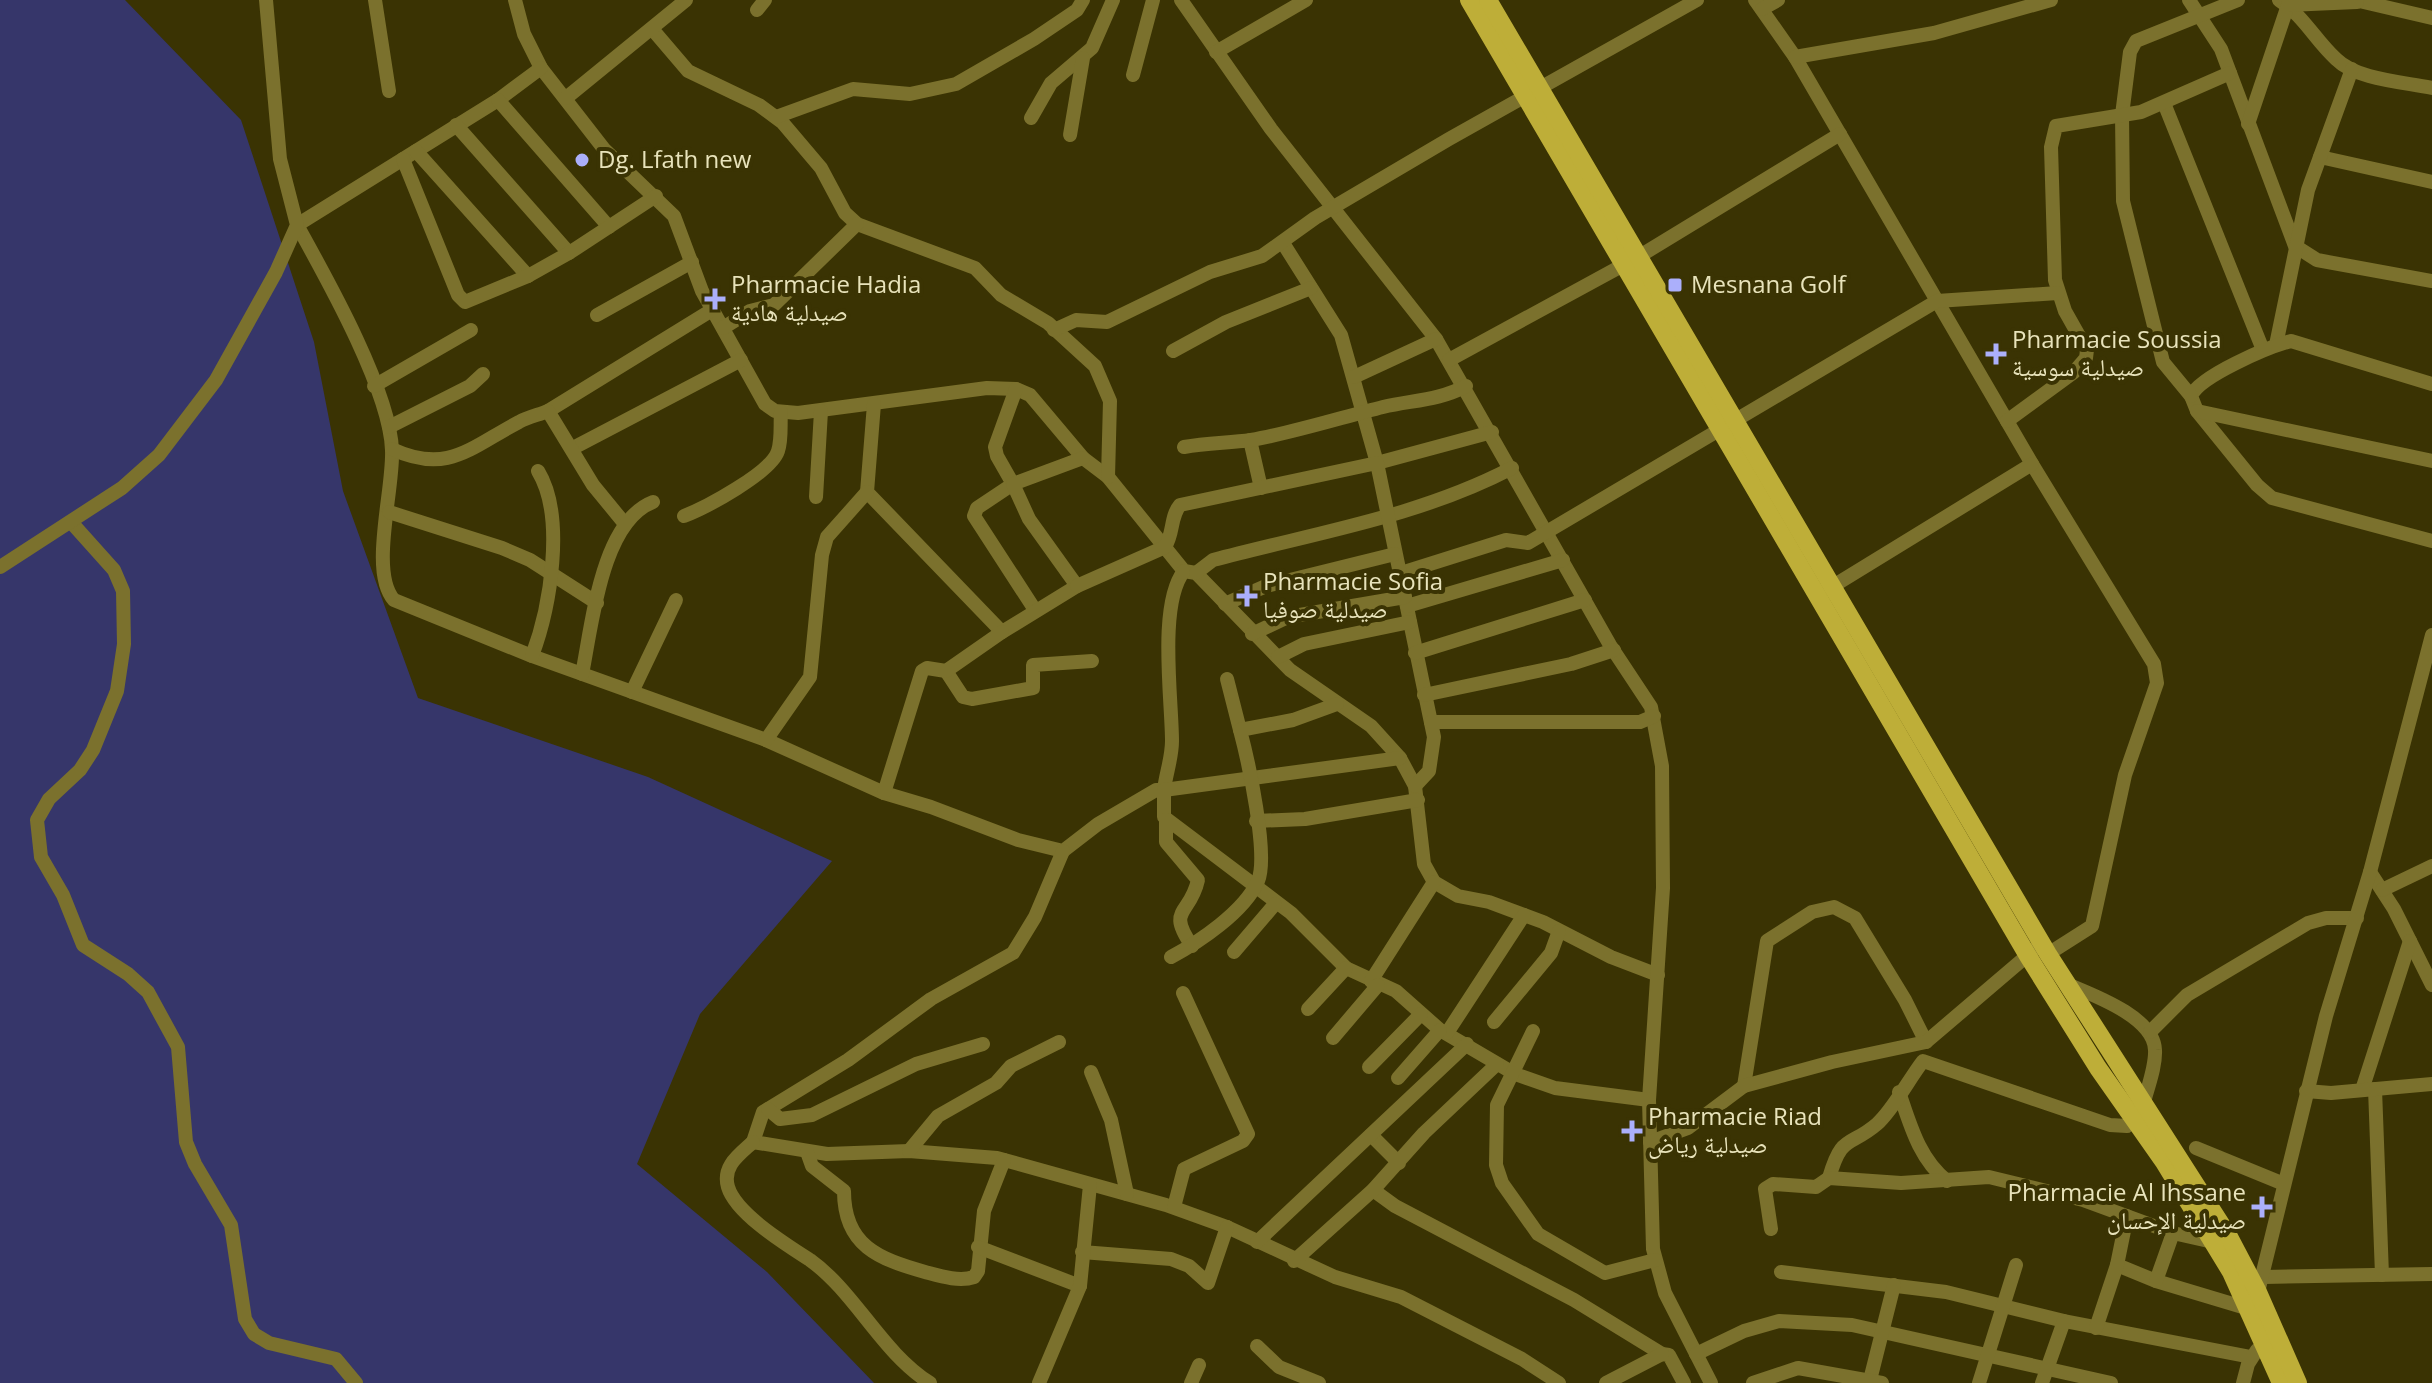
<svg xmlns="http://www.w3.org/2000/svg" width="2432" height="1383" viewBox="0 0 2432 1383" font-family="'Open Sans','Noto Naskh Arabic',sans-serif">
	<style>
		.green { fill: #36366a }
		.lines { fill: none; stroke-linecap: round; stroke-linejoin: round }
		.minor { stroke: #7b712d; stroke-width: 14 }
		.major { stroke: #beae38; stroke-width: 18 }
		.poi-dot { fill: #abaffb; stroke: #3a3303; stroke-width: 3 }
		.labels { text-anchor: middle; stroke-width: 8; stroke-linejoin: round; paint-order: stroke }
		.poi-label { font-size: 24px; fill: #e8e3bb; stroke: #3a3303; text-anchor: start }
	</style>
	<rect width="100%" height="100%" fill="#3a3303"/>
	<path class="green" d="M 0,0 L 125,0 L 241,120 L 314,342 L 343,491 L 418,698 L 648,777 L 832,861 L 700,1014 L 637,1164 L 767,1272 L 874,1383 L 0,1383 Z"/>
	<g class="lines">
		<g class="minor">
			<path d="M 375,0 L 389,91"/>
			<path d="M 515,0 L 524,34 L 541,68 L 604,149 L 674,216 L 702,291 L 765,404 L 775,411 L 798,413 L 987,388 L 1016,389 L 1030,395 L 1083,458 L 1108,477 L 1184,571 L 1196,573 L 1290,670 L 1371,726 L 1400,758 L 1415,786 L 1424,864 L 1434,882 L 1458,896 L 1489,902 L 1543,922 L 1611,957 L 1658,975"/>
			<path d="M 1181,0 L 1271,129 L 1436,339 L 1610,645 L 1651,707 L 1662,766 L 1663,888 L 1649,1100 L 1653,1249 L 1665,1293 L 1711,1383"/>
			<path d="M 1755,0 L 1795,57 L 2032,464 L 2154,664 L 2157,683 L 2125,775 L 2092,926 L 2048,954"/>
			<path d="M 2189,0 L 2221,49 L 2295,246 L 2317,260 L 2432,281"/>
			<path d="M 2279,0 C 2304,16 2315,40 2336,59 C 2357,80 2404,82 2432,88"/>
			<path d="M 2355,0 L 2432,18"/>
			<path d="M 1762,9 L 1778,0"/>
			<path d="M 757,10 L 765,0"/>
			<path d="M 653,30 L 688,71 L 759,105 L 782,122 L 821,168 L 845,213 L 857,224 L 975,268 L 1001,295 L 1048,323 L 1095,366 L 1110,401 L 1108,477"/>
			<path d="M 1216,52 L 1306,0"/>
			<path d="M 1795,57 L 1934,33 L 2051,0"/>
			<path d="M 541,68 L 498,100 L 297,225 C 327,279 390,391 392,450 C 394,489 369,572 394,600 L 532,656 L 766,740 L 884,793 L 931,807 L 1018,840 L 1063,851 L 1098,824 L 1156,790 L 1164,790 C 1166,773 1172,758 1172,741 C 1172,700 1158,604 1184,571"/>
			<path d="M 1133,75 L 1153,0"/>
			<path d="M 566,98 L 686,0"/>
			<path d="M 498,100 L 609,227"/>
			<path d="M 2164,103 L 2263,350"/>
			<path d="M 776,117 L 853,89 L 910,94 L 956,84 L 1034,39 L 1077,10 L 1083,0"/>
			<path d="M 1031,118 L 1051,83 L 1092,48 L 1113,0"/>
			<path d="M 2248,124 L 2288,5 L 2357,2"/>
			<path d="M 456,125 L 569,253"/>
			<path d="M 1070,135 L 1083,58"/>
			<path d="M 416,151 L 528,276"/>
			<path d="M 2320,157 L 2432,182"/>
			<path d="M 403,159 L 458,295 L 465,302 L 528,276 L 569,253 L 656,196"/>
			<path d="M 1283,243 L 1341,335 L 1377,463 L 1492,432"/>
			<path d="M 597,315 L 692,262"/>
			<path d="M 723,328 L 750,311 L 774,305 L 857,224"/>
			<path d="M 1054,330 L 1076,320 L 1107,322 L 1210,272 L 1262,256 L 1315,218 L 1449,139 L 1697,0"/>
			<path d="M 2276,345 L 2308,190 L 2352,69"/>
			<path d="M 1173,351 L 1226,322 L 1311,288"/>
			<path d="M 1449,360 L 1638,257 L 1840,134"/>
			<path d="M 1354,377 L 1436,339"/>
			<path d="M 2432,384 L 2291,341 C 2268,347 2200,376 2191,396 L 2197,411 L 2257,485 L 2272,498 L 2432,541"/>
			<path d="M 374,386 L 471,330"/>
			<path d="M 1016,389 L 995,447 L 997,456 L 1013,484 L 977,508 L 974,516 L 1035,610"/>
			<path d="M 2191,396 L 2163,362 L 2123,201 L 2122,115 L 2130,52 L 2136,41 L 2238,0"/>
			<path d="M 874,404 L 867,492 L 1002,632 L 1077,586 L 1029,519 L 1013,484 L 1083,458"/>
			<path d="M 548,411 L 712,310"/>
			<path d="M 2197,411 L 2432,461"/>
			<path d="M 2007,421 L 2074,372 L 2086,358 L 2087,350 L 2065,311 L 2055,280 L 2051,147 L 2056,126 L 2141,112 L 2230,73"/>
			<path d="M 389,427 L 470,386 L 483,374"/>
			<path d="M 1250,440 L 1261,488"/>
			<path d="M 1184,447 C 1207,443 1229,443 1251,440 C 1292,433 1343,417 1383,407 C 1412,400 1438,401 1466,386"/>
			<path d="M 573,448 L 741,360"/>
			<path d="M 392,449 C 448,475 471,447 519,422 C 528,417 538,415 548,411 L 593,485 L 625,524"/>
			<path d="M 816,497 L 821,411"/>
			<path d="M 389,512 L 502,548 L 530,560 L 597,603"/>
			<path d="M 684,516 C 705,508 771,473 778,451 C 782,439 780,424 781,412"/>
			<path d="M 71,522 L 114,570 L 123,591 L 124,644 L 117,691 L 93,750 L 80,770 L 49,799 L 37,820 L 41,857 L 63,895 L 83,945 L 128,974 L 148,992 L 178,1047 L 186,1142 L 195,1164 L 231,1225 L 245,1319 L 254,1334 L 269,1343 L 336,1359 L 356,1383"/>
			<path d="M 0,567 L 122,488 L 159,455 L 216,380 L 276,272 L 297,225 L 280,159 L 266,0"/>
			<path d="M 1196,573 L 1213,560 C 1314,533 1418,517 1512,468"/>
			<path d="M 1398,574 L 1506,540 L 1528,543 L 1937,301 L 2058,293"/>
			<path d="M 1077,586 L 1165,547 C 1174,533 1170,517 1180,505 L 1377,463 L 1434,737 L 1429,771 L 1415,786"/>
			<path d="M 1825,591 L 2032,464"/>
			<path d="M 1225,604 L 1266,586 L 1395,554"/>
			<path d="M 1407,606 L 1563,560"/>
			<path d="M 1252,634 L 1288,617 L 1405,597"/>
			<path d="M 1415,653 L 1585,600"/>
			<path d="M 532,656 C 550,608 566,517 538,471"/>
			<path d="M 1278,657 L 1304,644 L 1410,622"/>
			<path d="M 946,671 L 963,697 L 972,699 L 1033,688 L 1033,665 L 1092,661"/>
			<path d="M 582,674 C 592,626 601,522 653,502"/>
			<path d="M 1227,679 L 1240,730"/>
			<path d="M 632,692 L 676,600"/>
			<path d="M 1424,695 L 1571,664 L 1614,650"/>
			<path d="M 1431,722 L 1640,722 L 1654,716"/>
			<path d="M 766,740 L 810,677 L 822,555 L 827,537 L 867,492"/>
			<path d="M 1400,758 L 1164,790 L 1164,817 L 1291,913 L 1346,968 L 1396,991 L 1440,1030 L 1515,1074 L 1555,1088 L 1649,1100"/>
			<path d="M 884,793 L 922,671 L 927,668 L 946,671 L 1002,632"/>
			<path d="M 1166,820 L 1166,842 L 1198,880 C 1190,916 1166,908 1192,946"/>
			<path d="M 1256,821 L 1305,819 L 1418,800"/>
			<path d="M 1063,851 L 1035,917 L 1013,953 L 931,999 L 848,1060 L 763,1112 L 753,1142 L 827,1154 L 909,1151 L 997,1158 L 1166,1205 L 1227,1227 L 1335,1277 L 1401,1297 L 1522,1359 L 1559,1383"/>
			<path d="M 2370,872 L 2394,909 L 2432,985"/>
			<path d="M 2382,890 L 2432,866"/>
			<path d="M 1234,952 L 1275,904"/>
			<path d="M 1171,957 C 1199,942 1244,912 1258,881 C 1269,855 1248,760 1240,730 L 1293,720 L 1337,704"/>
			<path d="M 1371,981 L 1434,882"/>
			<path d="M 2067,984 C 2093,995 2154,1017 2155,1050 C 2156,1067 2147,1089 2143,1106"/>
			<path d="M 1308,1009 L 1346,968"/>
			<path d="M 1494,1022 L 1551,953 L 1559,931"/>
			<path d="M 1533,1031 L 1497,1105 L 1496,1165 L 1502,1183 L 1538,1234 L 1605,1273 L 1655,1260"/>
			<path d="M 2150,1032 L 2187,995 L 2308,923 L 2326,918 L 2357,918"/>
			<path d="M 1447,1033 L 1524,915"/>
			<path d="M 1333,1038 L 1378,985"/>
			<path d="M 1369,1067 L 1421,1014"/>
			<path d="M 1091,1072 L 1111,1120 L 1127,1194"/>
			<path d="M 1398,1078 L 1440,1030"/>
			<path d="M 1744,1086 L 1767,941 L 1812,912 L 1834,907 L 1855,918 L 1905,1000 L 1926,1042"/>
			<path d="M 2375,1089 L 2382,1275"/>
			<path d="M 2362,1090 L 2410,941"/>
			<path d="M 2306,1091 L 2331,1093 L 2432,1084"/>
			<path d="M 1899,1092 C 1910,1124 1919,1159 1947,1181"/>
			<path d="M 768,1109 L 780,1119 L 812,1115 L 916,1064 L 983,1044"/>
			<path d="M 1371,1135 L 1399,1163"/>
			<path d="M 753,1142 C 739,1155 722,1166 728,1187 C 736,1214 787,1245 810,1260 C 856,1293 881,1352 930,1383"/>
			<path d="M 1650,1142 L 1688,1128 L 1744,1086 L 1832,1062 L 1926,1042 L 2035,949"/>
			<path d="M 2196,1148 L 2284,1184"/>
			<path d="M 909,1151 L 938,1116 L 996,1083 L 1011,1066 L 1059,1042"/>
			<path d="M 807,1152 L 812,1166 L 844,1191 C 844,1246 879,1259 925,1272 C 940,1276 959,1282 974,1277 L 978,1271 L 984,1211 L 1004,1160"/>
			<path d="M 1829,1178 C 1842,1133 1849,1148 1877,1124 C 1893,1110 1909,1079 1923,1061 L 2110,1125 L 2127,1126 L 2139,1115"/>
			<path d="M 1373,1190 L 1395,1206 L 1574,1300 L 1662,1354 L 1669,1355 L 1684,1383"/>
			<path d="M 1174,1207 L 1184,1169 L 1243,1141 L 1248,1134 L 1183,993"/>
			<path d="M 1771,1229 L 1765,1189 L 1773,1184 L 1816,1187 L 1829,1178 L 1901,1183 L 1989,1177 L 2083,1200 L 2173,1233 L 2213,1242"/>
			<path d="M 1257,1242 L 1467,1044"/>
			<path d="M 978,1247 L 1080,1286"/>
			<path d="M 1082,1252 L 1171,1259 L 1189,1266 L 1208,1283 L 1227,1227"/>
			<path d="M 1294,1261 L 1373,1190 L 1424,1133 L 1497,1064"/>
			<path d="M 2117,1265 L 2156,1281 L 2246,1308"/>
			<path d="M 1781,1272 L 1946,1292 L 2064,1321 L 2251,1357"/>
			<path d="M 2264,1277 L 2432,1274"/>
			<path d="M 2156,1281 L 2173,1233"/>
			<path d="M 2258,1292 L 2326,1016 L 2370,872 L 2432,635"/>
			<path d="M 2096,1328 L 2117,1265 L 2127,1216"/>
			<path d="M 1257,1346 L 1279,1367 L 1319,1383"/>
			<path d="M 1696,1354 L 1744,1331 L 1779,1321 L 1852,1325 L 2111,1383"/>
			<path d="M 1870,1380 L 1894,1285"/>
			<path d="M 1039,1383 L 1080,1286 L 1090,1185"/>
			<path d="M 1191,1383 L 1199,1365"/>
			<path d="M 1606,1383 L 1662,1354"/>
			<path d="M 1753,1383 L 1798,1368 L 1882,1383"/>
			<path d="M 1979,1383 L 2016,1265"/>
			<path d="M 2042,1383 L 2064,1321"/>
			<path d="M 2243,1383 L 2248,1364 L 2257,1350"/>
		</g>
		<g class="major">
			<path d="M 1469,0 L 2028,956 L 2098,1068 L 2164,1162 L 2231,1272 L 2281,1383"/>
			<path d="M 1488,0 L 2048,954 L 2228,1235 L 2258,1292 L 2298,1383"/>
		</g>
	</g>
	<g class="poi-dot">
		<circle cx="582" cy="160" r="8"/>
		<rect x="1667" y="277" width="16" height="16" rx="4"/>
		<path d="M711 287h8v8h8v8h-8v8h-8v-8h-8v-8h8z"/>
		<path d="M1992 342h8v8h8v8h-8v8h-8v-8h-8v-8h8z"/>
		<path d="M1243 584h8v8h8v8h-8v8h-8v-8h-8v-8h8z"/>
		<path d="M1628 1119h8v8h8v8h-8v8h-8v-8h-8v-8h8z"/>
		<path d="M2258 1195h8v8h8v8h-8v8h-8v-8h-8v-8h8z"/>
	</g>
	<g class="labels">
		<g class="poi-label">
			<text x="598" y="168">Dg. Lfath new</text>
			<text x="731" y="293">Pharmacie Hadia<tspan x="731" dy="28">صيدلية هادية</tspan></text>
			<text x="1691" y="293">Mesnana Golf</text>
			<text x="2012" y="348">Pharmacie Soussia<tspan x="2012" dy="28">صيدلية سوسية</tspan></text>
			<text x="1263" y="590">Pharmacie Sofia<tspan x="1263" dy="28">صيدلية صوفيا</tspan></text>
			<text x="1648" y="1125">Pharmacie Riad<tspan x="1648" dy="28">صيدلية رياض</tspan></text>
			<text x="2246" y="1201" text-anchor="end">Pharmacie Al Ihssane<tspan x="2246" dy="28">صيدلية الإحسان</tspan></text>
		</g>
	</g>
</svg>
